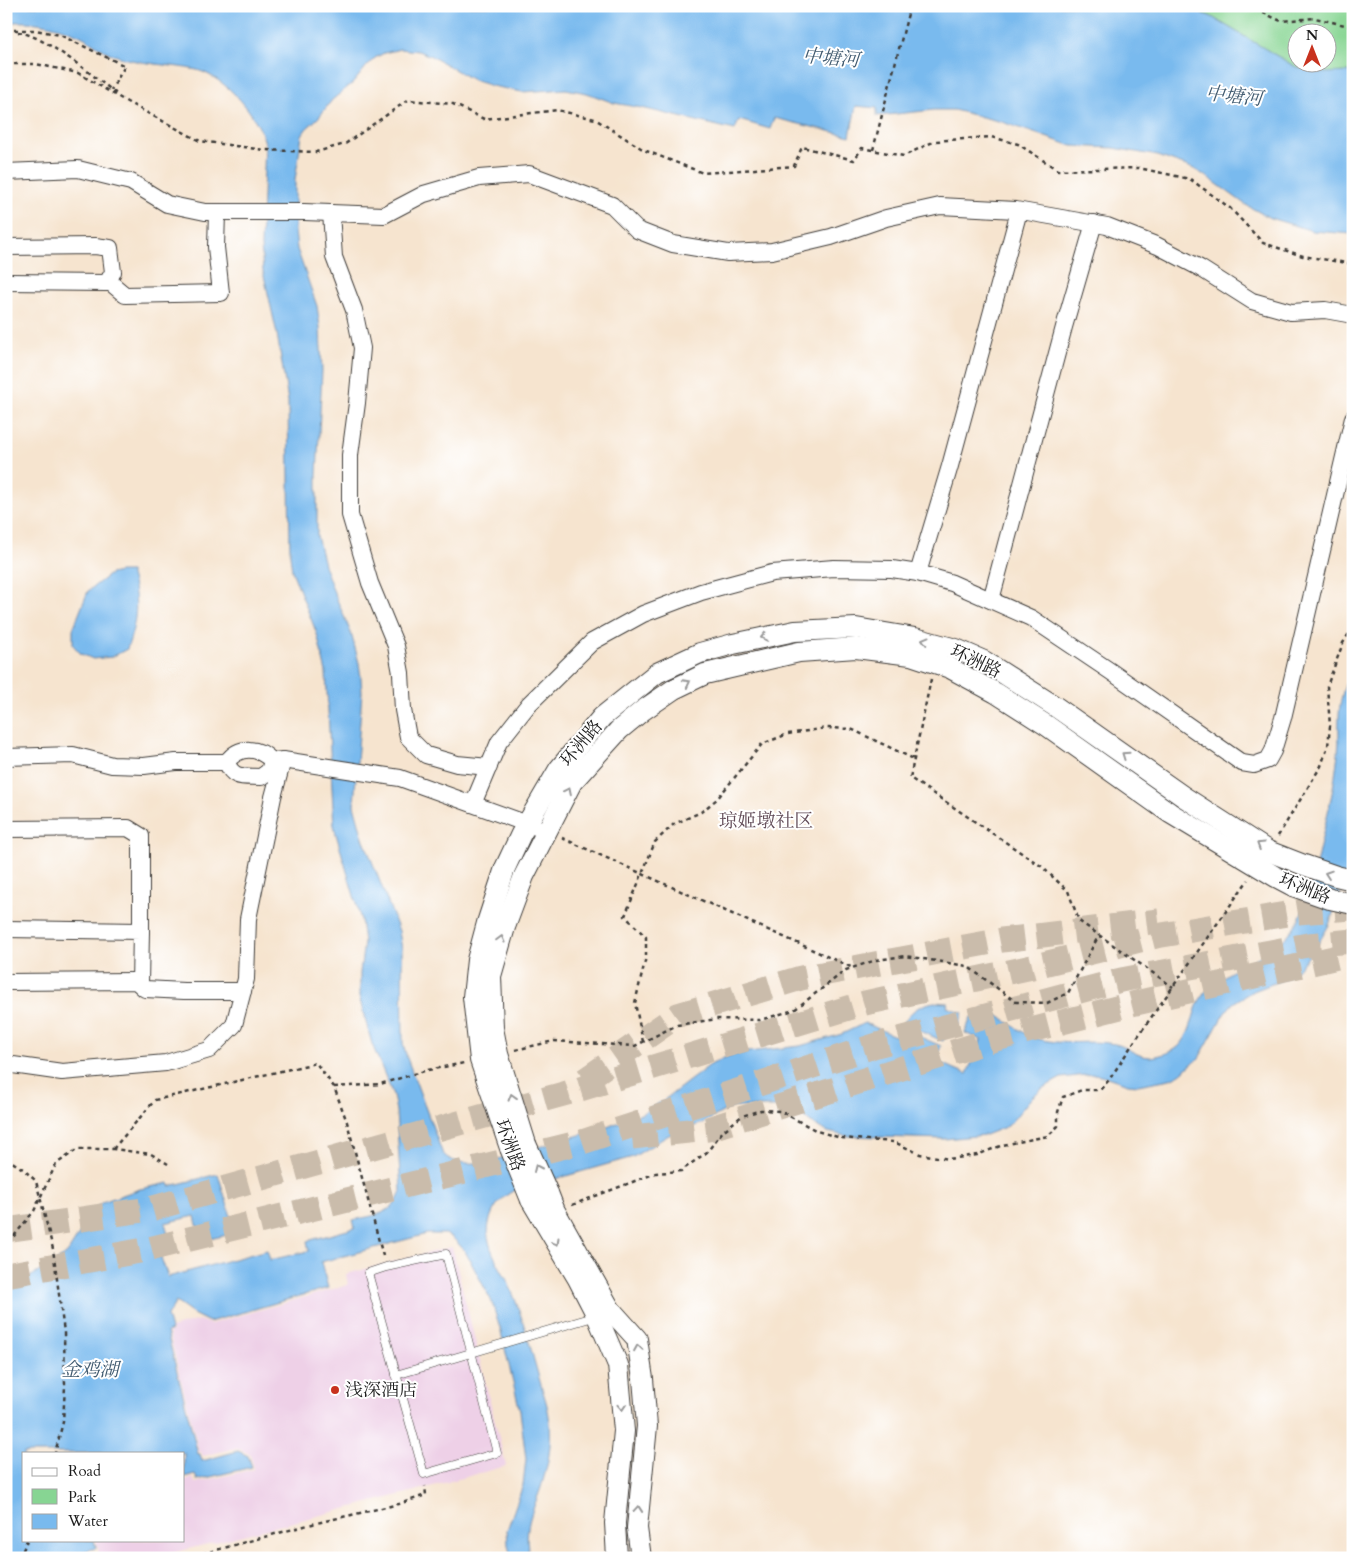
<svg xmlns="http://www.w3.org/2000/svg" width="1359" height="1564" viewBox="0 0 1359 1564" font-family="Cardo,'Noto Serif SC',serif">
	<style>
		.built { fill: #eed0e7 }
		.green { fill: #87d593; stroke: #527858; fill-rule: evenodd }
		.water { fill: #79baee; stroke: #4a6b85 }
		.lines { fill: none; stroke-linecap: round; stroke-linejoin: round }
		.primary-tunnel { stroke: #cabcab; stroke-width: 25; stroke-dasharray: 25 12; stroke-linecap: butt }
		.service-casing { stroke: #3d3a37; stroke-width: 9 }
		.minor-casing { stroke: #3d3a37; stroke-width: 18 }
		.tertiary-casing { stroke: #3d3a37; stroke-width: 22 }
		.path { stroke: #3d3a37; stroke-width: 2.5; stroke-dasharray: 4 4; stroke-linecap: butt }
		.service { stroke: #fff; stroke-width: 8 }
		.minor { stroke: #fff; stroke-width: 16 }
		.tertiary { stroke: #fff; stroke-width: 20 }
		.tertiary-bridge-casing { stroke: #3d3a37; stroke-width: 22; stroke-linecap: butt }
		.tertiary-bridge { stroke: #fff; stroke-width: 20 }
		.oneway { stroke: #999 }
		.poi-dot { fill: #c8321e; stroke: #fff; stroke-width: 2 }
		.labels { text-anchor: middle; stroke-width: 4; stroke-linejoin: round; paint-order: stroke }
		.street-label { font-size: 18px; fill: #1c1c1c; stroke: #fff }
		.poi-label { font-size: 18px; fill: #1c1c1c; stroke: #fff; text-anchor: start }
		.water-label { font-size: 19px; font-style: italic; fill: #415b70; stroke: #fff }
		.neighbourhood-label { font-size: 19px; fill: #624c58; stroke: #fff }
	</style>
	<rect width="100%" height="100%" fill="#fff"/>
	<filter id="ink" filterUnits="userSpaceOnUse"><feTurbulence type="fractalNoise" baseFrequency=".02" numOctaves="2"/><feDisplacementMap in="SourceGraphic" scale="10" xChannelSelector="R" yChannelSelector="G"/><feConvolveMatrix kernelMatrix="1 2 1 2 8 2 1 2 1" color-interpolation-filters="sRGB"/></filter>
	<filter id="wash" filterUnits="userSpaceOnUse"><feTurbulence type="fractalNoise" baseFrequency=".0096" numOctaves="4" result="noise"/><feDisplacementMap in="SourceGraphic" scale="20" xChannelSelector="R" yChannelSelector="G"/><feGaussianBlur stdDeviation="1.12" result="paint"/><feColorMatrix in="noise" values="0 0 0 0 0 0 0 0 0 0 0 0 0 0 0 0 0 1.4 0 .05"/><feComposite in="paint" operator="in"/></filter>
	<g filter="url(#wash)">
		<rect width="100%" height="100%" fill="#f6e4cf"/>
		<path class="built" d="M 452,1247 L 506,1466 L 411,1492 L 153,1558 L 100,1558 L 96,1540 L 184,1540 L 184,1480 L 193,1478 L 195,1483 L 254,1469 L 250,1454 L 236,1448 L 203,1456 L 201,1452 L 199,1452 L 169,1332 L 172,1331 L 171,1328 L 199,1320 L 210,1324 L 348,1285 L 346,1274 Z"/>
		<path class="green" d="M 1177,6 L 1353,6 L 1353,72 L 1321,73 L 1309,71 L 1294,66 L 1210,16 ZM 1296,32 L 1326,32 L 1326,62 L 1296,62 Z"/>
		<g class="water">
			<path d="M 6,6 L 1177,6 L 1210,16 L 1294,66 L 1309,71 L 1321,73 L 1353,72 L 1353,234 L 1313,231 L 1270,218 L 1246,205 L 1206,176 L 1192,168 L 1158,156 L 1114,148 L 1072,146 L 1002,122 L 954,110 L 934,110 L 877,116 L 877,108 L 856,106 L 850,136 L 774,118 L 770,129 L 739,120 L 735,130 L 642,108 L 614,103 L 587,93 L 566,89 L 522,92 L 492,86 L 473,80 L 431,56 L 418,51 L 400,49 L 384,53 L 375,58 L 366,67 L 354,82 L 332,100 L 319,117 L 306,129 L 302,135 L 295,180 L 295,231 L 297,249 L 317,306 L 320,327 L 322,371 L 317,475 L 317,536 L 324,565 L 333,590 L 351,633 L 359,663 L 361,678 L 362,692 L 354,805 L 363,838 L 399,931 L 402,949 L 403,1043 L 407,1058 L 442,1152 C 451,1166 476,1164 491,1161 L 607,1127 L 641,1114 L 664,1100 L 710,1065 L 728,1056 L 748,1052 L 800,1046 L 842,1034 L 865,1023 L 895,1036 L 900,1028 L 941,1046 L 935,1061 L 967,1074 L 981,1040 L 965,1033 L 971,1017 L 980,1019 L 984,1008 C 1002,1016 1017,1031 1036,1038 C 1062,1047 1089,1039 1115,1044 C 1127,1046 1136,1057 1150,1057 C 1159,1056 1171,1053 1178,1047 C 1196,1030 1190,1006 1209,988 C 1234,964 1270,959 1292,930 C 1307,910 1311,883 1317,860 C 1325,824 1335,788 1338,752 C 1340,740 1338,727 1339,715 C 1340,698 1345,682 1353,668 L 1353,856 L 1329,925 L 1315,949 L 1294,973 L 1282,980 L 1251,992 L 1233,1003 L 1224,1014 L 1199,1058 L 1180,1074 L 1170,1079 L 1138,1085 L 1128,1084 L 1101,1075 L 1094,1074 L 1061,1078 L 1043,1088 L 1032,1097 L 1008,1126 L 985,1135 L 945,1139 L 846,1136 L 828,1132 L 816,1126 L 798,1113 L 779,1107 L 734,1107 L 726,1110 L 703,1123 L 669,1135 L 633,1157 L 513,1191 C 496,1201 488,1215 488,1235 C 489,1253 503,1270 510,1287 C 525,1321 533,1359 544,1395 C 553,1422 552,1450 544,1477 C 536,1508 521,1524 530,1558 L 511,1558 L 508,1545 L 507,1530 L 523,1485 L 526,1459 L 520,1411 L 500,1328 L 491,1300 L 465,1251 L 454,1239 L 446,1234 L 427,1234 L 321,1262 L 328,1288 L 209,1322 L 193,1314 L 176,1302 L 167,1316 L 171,1330 L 167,1332 L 198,1454 L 200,1454 L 202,1461 L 238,1451 L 248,1456 L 252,1467 L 197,1480 L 195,1474 L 184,1477 L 184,1453 L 24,1453 L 24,1540 L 94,1540 L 96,1548 L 60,1558 L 6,1558 L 6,1284 L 26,1279 L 58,1261 L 68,1252 L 93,1212 L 102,1202 L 140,1189 L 169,1183 L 170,1186 L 218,1174 L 236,1233 L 201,1241 L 195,1216 L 165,1223 L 172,1248 L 164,1251 L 165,1254 L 160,1255 L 168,1277 L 267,1250 L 270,1260 L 309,1251 L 307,1241 L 355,1228 L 353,1220 C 374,1215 394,1215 401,1191 L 396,1111 L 393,1095 L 372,1044 L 360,1000 L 360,973 L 364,942 L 361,920 L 334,827 L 326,672 L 317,634 L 292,571 L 290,555 L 288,401 L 277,334 L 263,271 L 261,246 L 265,143 C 258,115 226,78 197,70 C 169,64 141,65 114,55 C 101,50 93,42 81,36 C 60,26 30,19 6,23 Z"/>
			<path d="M 120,572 L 130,572 C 139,601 137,620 127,649 L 112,657 L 93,659 L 81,654 L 73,645 L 73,629 L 88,591 L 110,574 Z"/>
			<path d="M 934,1002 L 948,1003 L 947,1007 L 963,1013 L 956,1031 L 949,1028 L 943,1041 L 903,1024 C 910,1011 919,1005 934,1002 Z"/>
		</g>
	</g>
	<g filter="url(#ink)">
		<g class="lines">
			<g class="primary-tunnel">
				<path d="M 585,1080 L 678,1015 L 801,978 L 1002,940 L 1159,921"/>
				<path d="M 632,1137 L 708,1129 L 992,1040 L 1136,1003 L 1338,957"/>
				<path d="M 6,1230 L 150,1209 L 567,1093 L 865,1003 L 1032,967 L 1156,936 L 1298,912 L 1353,908"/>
				<path d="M 6,1275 L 145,1250 L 582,1142 L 877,1045 L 1121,980 L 1308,945 L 1353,941"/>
			</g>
			<defs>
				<g id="service">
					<path d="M 446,1254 L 497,1453 L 424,1474 L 368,1273 L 386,1267 Z"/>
					<path d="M 396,1375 L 597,1316"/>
				</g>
				<g id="minor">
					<path d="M 6,172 L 78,169 L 131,182 L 167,204 L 205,212 L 304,212 L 384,215 L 424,194 L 479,178 L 529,174 L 612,205 L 637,230 L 673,244 L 728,253 L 772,251 L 831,237 L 886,218 L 940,206 L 1016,210 L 1107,226 L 1158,246 L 1200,268 L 1252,301 L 1291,312 L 1325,310 L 1353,315"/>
					<path d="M 331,213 L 334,257 L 354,310 L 362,348 L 357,403 L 350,455 L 350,515 L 370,583 L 396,646 L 401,673 L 403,710 L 408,737 L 426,755 L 457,764 L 489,767"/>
					<path d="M 6,247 L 95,246 L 110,248 L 113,272 L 107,283 L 6,282"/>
					<path d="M 110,279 L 112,284 L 125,295 L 221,293 L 216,247 L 217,212"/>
					<path d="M 918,573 L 950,466 L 1019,211"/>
					<path d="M 991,600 L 1064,327 L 1094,223"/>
					<path d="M 6,757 L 73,755 L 112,765 L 144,766 L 176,762 L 227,762 C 239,745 259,747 272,761 L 283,760 L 400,778 L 536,827"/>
					<path d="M 227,762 C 232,780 245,776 261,777 L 269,771 L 272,761"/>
					<path d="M 473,804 L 499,742 L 529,704 L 592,642 L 643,614 L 701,592 L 772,573 L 834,568 L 892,569 L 918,573 L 952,583 L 1031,618 L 1110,671 L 1242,763 L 1254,765 L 1268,760 L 1273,751 L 1283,718 L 1353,418"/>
					<path d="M 6,829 L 128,828 L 141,836 L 141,931"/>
					<path d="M 6,929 L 141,931 L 140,984"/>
					<path d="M 6,982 L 136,981 L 145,989 L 184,991 L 243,991"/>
					<path d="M 6,1064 L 62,1072 L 166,1063 L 209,1050 L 234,1025 L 246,979 L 248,919 L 273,797 L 283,760"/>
				</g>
				<g id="tertiary">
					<path d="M 526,1144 L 498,1054 L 493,1028 L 491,976 L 505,927 L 524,876 L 572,782 L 619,730 L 642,711 L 674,689 L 705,674 L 799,652 L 856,648 L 911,655 L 950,668 L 996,693 L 1046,725 L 1170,813 L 1276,877 L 1293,886"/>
					<path d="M 510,1148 L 480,1060 L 473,997 L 477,960 L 487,923 L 505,868 L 521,834 L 559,769 L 602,717 L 657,673 L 700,653 L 733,644 L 795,631 L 856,628 L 915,638 L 956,649 L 984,661 L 1056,707 L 1184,797 L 1268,851 L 1304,865"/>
					<path d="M 548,1193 L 555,1211 L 610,1309 L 637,1339 L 643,1379 L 647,1426 L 637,1528 L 641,1558"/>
					<path d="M 531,1200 L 578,1279 L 597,1316 L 618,1365 L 624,1431 L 615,1523 L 617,1558"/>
				</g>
			</defs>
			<use href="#service" class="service-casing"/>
			<use href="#minor" class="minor-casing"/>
			<use href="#tertiary" class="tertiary-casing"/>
			<g class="path">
				<path d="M 1248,6 L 1281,21 L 1315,18 L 1353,27"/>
				<path d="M 6,30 L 36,30 L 60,35 L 125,66 L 111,90"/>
				<path d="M 18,32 C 44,35 96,78 118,95"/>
				<path d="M 6,64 L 36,64 L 78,73 L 127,102 L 200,141 L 264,150 L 316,152 L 345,144 L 408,100 L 453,104 L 484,119 L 557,110 L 595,119 L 644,150 L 703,173 L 794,166 L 802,147 L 854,160 L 862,148 L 904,156 L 935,141 L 991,137 L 1018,144 L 1058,170 L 1139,168 L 1190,179 L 1230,208 L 1263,243 L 1303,256 L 1353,264"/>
				<path d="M 873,150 L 910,6"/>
				<path d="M 931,679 L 910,778 L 1041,866 L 1068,891 L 1079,921 L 1173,987"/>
				<path d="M 1278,836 L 1321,766 L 1328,746 L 1330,726 L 1327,686 L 1343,643 L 1353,627"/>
				<path d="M 562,838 L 851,967"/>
				<path d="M 643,1042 L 635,1003 L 646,957 L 646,937 L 625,916 L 655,842 L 674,824 L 701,812 L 717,799 L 762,744 L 788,734 L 827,728 L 851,729 L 914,759"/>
				<path d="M 515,1050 L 554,1041 L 635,1046 L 677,1025 L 717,1019 L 760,1020 L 794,1010 L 846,970 L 876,960 L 905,956 L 967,966 L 1016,1002 L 1047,1003 L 1068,993 L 1099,935"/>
				<path d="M 334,1087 L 380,1084 L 428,1070 L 464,1063"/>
				<path d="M 113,1149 L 155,1100 L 316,1063 L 334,1087 L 347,1122 L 383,1256"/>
				<path d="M 6,1158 L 23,1169 L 36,1181 L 53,1249 L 64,1332 L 65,1386 L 63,1422 L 55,1453"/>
				<path d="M 572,1205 L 656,1173 L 681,1171 L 707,1152 L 723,1131 L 742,1116 L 761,1110 L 780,1111 L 817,1131 L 841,1138 L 894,1142 L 920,1154 L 949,1159 L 977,1155 L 1003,1145 L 1048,1136 L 1058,1126 L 1058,1112 L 1063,1097 L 1082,1090 L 1100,1090 L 1109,1080 L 1136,1039 L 1248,880"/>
				<path d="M 6,1235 L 14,1236 L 34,1211 L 56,1164 L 78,1149 L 113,1149 L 151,1154 L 168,1164"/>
				<path d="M 20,1558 L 27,1540"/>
				<path d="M 187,1558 L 308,1525 L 399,1504 L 426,1495 L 425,1486"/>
			</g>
			<use href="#service" class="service"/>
			<use href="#minor" class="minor"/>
			<use href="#tertiary" class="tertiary"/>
			<defs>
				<g id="tertiary-bridge">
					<path d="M 1304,865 L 1336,876 L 1353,880"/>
					<path d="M 1293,886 L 1330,899 L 1353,904"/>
					<path d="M 526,1144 L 548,1193"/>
					<path d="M 510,1148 L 531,1200"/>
				</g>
			</defs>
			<use href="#tertiary-bridge" class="tertiary-bridge-casing"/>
			<use href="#tertiary-bridge" class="tertiary-bridge"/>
		</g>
		<defs><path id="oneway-chevron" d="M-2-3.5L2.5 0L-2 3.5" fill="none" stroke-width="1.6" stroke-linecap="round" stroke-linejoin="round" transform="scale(1.25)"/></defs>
		<g class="oneway">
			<use href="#oneway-chevron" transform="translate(764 637) rotate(168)"/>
			<use href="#oneway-chevron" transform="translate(925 640) rotate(-165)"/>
			<use href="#oneway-chevron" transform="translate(687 683) rotate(-27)"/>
			<use href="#oneway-chevron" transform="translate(1125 755) rotate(-145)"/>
			<use href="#oneway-chevron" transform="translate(568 791) rotate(-64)"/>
			<use href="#oneway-chevron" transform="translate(1260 845) rotate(-148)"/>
			<use href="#oneway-chevron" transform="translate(1328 874) rotate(-161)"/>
			<use href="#oneway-chevron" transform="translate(501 939) rotate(-75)"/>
			<use href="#oneway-chevron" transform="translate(512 1097) rotate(-107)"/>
			<use href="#oneway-chevron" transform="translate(537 1168) rotate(-114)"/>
			<use href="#oneway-chevron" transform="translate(556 1242) rotate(59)"/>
			<use href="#oneway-chevron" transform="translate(638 1348) rotate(-99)"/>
			<use href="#oneway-chevron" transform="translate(622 1407) rotate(86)"/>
			<use href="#oneway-chevron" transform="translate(638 1509) rotate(-85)"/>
		</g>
	</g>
	<circle class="poi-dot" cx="335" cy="1390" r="5"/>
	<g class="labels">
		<g class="street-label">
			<text transform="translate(976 661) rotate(25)" y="6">环洲路</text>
			<text transform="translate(581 743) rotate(-50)" y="6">环洲路</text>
			<text transform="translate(1305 888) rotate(22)" y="6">环洲路</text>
			<text transform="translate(510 1145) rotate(70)" y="6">环洲路</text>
		</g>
		<g class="poi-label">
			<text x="345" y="1396">浅深酒店</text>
		</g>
		<g class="water-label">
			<text transform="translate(831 57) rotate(5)" y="7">中塘河</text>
			<text transform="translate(1234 95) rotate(6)" y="7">中塘河</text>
			<text x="90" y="1376">金鸡湖</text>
		</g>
		<g class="neighbourhood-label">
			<text x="766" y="827">琼姬墩社区</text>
		</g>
	</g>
	<rect width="1359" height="1564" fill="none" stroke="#fff" stroke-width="25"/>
	<rect x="22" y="1452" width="162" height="90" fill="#ffffff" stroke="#a4a4a4"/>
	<rect x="32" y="1468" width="25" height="8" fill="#ffffff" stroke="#a4a4a4"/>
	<text x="68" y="1476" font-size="15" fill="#1c1c1c">Road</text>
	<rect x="32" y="1489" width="25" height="15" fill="#87d593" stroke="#a4a4a4"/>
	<text x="68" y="1502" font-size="15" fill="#1c1c1c">Park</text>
	<rect x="32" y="1514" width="25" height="15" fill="#79baee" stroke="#a4a4a4"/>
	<text x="68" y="1526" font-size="15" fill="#1c1c1c">Water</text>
	<g transform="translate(1312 48)"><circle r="24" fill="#ffffff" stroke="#a4a4a4"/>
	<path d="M0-4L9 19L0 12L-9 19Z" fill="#c8321e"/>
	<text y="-8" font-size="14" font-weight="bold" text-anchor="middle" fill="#1c1c1c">N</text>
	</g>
</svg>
